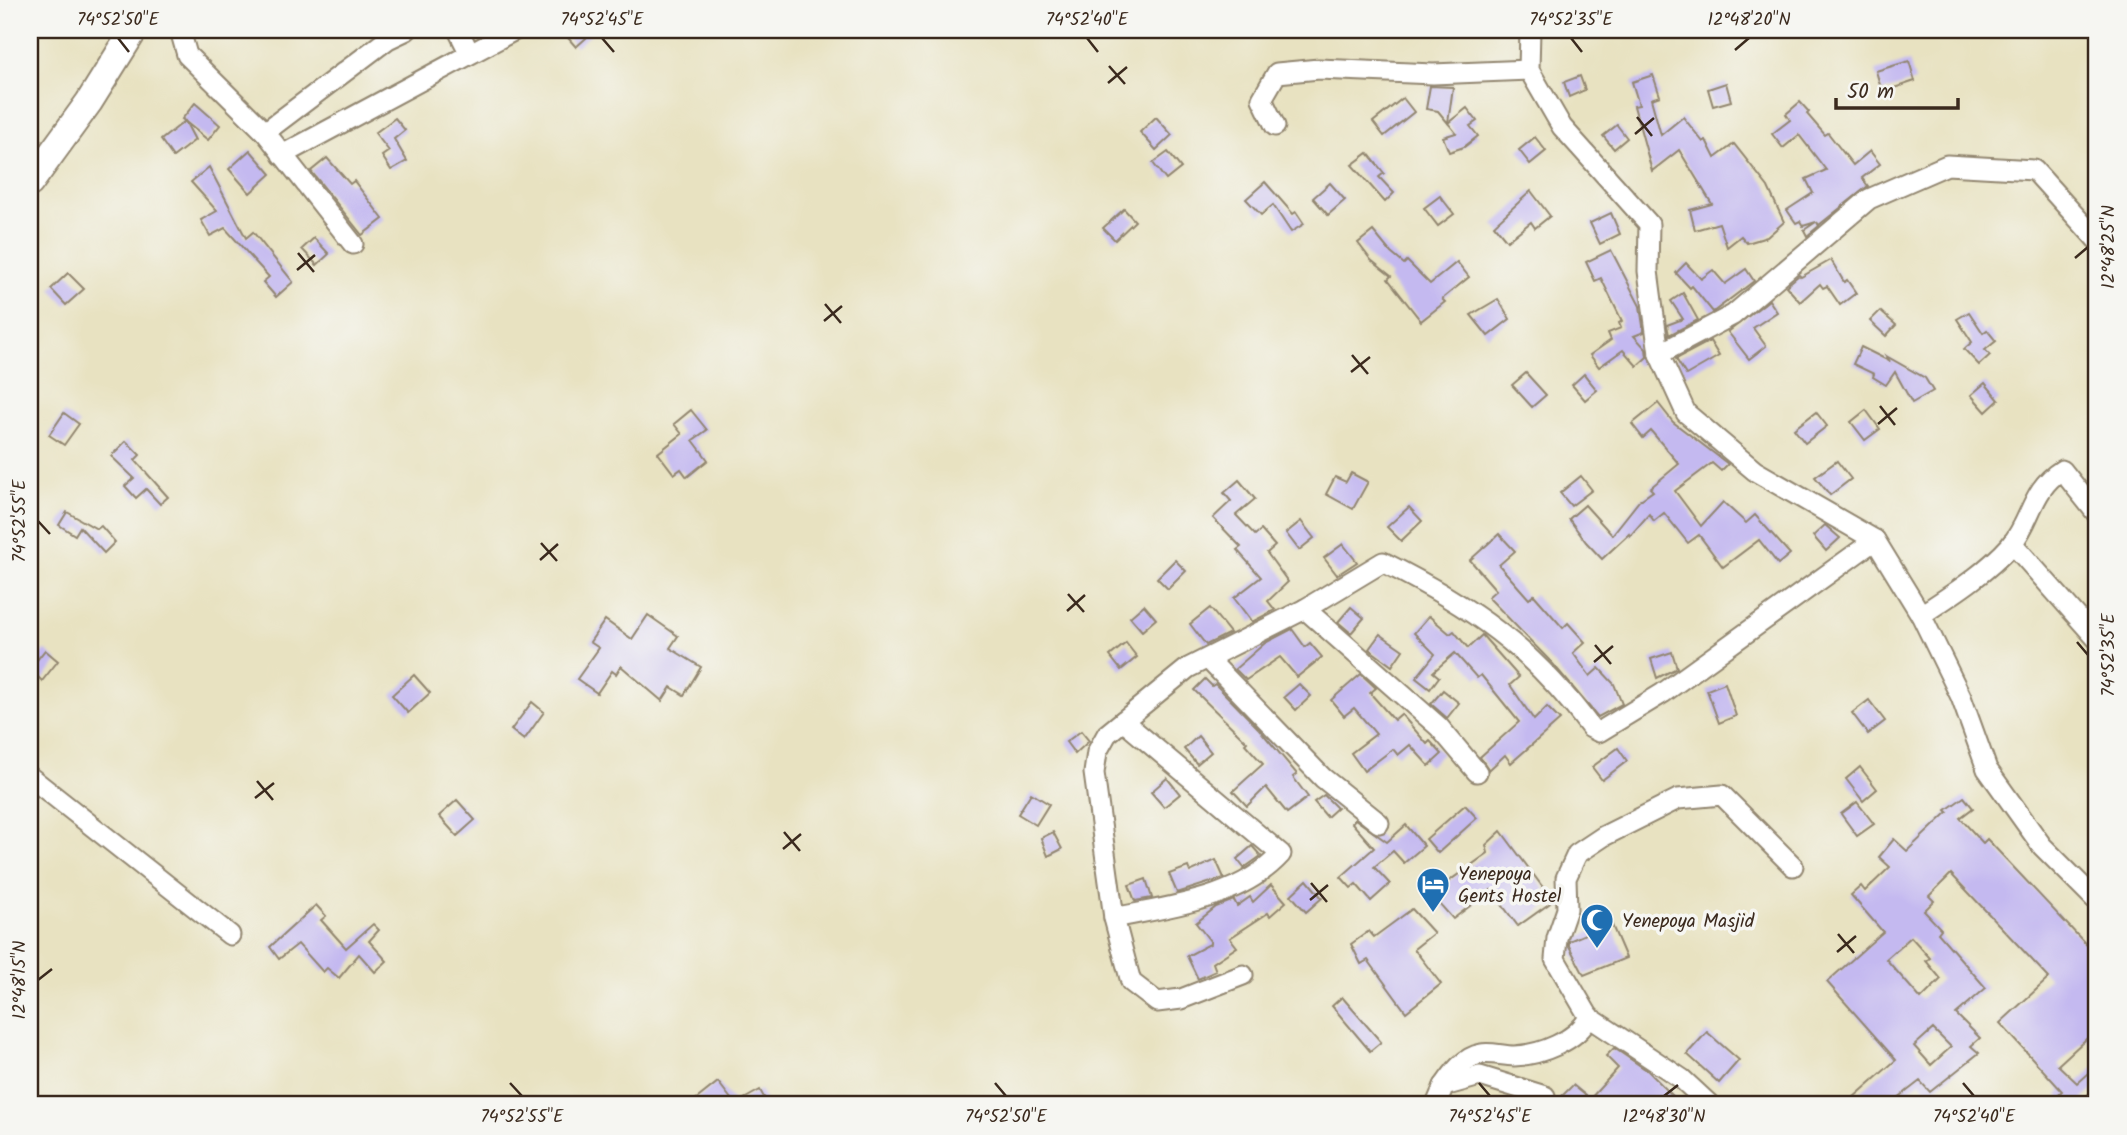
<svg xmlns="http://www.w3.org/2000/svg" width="2127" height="1135" viewBox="0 0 2127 1135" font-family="Kalam,sans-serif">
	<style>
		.building { fill: #c4b9f0; fill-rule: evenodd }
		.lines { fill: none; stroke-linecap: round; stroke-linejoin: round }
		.minor-casing { stroke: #928670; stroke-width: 23 }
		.secondary-casing { stroke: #928670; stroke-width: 30 }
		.minor { stroke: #fff; stroke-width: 19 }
		.secondary { stroke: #fff; stroke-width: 26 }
		.ticks { fill: none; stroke: #3b2a1e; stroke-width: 2.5 }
		.labels { text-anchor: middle; stroke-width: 7; stroke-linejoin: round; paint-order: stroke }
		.poi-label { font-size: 19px; fill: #3b2a1e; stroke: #f6f6f2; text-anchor: start }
		.neatline { fill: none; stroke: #3b2a1e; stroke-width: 2.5 }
		.ticks-label { font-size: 18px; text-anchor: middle; fill: #3b2a1e }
	</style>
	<rect width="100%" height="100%" fill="#f6f6f2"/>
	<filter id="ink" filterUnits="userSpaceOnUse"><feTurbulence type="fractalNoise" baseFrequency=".0143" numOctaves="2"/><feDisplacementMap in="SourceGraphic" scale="14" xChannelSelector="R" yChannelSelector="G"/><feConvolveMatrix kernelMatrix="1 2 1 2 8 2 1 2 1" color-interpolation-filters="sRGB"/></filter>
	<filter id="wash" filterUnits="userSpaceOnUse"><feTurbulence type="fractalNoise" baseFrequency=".00686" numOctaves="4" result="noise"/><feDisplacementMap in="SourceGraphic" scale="28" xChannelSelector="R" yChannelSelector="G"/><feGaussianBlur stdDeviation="1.57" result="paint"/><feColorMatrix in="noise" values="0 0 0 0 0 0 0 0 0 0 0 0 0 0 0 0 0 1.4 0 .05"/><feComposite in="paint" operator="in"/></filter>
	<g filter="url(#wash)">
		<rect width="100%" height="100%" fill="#e8e2c1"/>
		<g id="blocks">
			<g class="building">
				<path d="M 561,30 L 595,30 L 576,47 Z"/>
				<path d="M 1909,61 L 1915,81 L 1882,92 L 1876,71 Z"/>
				<path d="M 1653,75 L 1660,96 L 1651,99 L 1661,135 L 1683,117 L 1703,142 L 1706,140 L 1715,158 L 1734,144 L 1768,187 L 1784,222 L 1767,237 L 1747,243 L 1741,236 L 1727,247 L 1719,223 L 1695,230 L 1690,210 L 1712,204 L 1679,150 L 1652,171 L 1634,106 L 1639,105 L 1632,82 Z"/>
				<path d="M 1580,76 L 1585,90 L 1569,97 L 1564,82 Z"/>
				<path d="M 1726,83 L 1731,101 L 1713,106 L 1708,89 Z"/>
				<path d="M 1430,86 L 1453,87 L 1448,123 L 1438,111 L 1426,109 Z"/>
				<path d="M 1403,98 L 1414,112 L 1384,136 L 1373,122 Z"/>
				<path d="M 1800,102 L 1809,112 L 1807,114 L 1825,135 L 1828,133 L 1853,165 L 1870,151 L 1880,164 L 1862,178 L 1868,186 L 1819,225 L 1817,222 L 1819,226 L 1807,236 L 1804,230 L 1816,222 L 1803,226 L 1800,221 L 1796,223 L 1787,210 L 1813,193 L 1806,179 L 1826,170 L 1799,135 L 1783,148 L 1772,134 L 1790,120 L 1786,114 Z"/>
				<path d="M 195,103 L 220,125 L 208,140 L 182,119 Z"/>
				<path d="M 1467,108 L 1477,121 L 1470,126 L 1478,136 L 1464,147 L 1449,152 L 1443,137 L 1456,133 L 1448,123 Z"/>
				<path d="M 1156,117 L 1172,135 L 1156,150 L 1140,132 Z"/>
				<path d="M 395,118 L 405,130 L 394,139 L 407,161 L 391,170 L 382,156 L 389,151 L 375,133 Z"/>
				<path d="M 185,121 L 195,140 L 173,157 L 161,140 Z"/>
				<path d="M 1617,125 L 1627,138 L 1614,149 L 1603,136 Z"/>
				<path d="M 1535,137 L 1546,151 L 1530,164 L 1519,150 Z"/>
				<path d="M 250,150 L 271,174 L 250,193 L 229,169 Z"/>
				<path d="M 1168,152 L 1181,168 L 1166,180 L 1153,163 Z"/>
				<path d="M 1368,153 L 1384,173 L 1379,177 L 1394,193 L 1385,202 L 1352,165 Z"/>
				<path d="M 327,158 L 350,184 L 354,181 L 383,219 L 362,235 L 311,171 Z"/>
				<path d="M 209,167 L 246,238 L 253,232 L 293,282 L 276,297 L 263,282 L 269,277 L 225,228 L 210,236 L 201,220 L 217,211 L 191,182 Z"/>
				<path d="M 1265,182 L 1293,214 L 1296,212 L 1304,224 L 1291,232 L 1273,205 L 1261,215 L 1246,199 Z"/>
				<path d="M 1330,183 L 1345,200 L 1328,215 L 1313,198 Z"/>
				<path d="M 1531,191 L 1550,216 L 1535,228 L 1531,222 L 1507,241 L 1494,225 Z"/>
				<path d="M 1440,196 L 1454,214 L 1438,226 L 1424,208 Z"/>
				<path d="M 1124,209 L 1135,221 L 1115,240 L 1103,228 Z"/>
				<path d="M 1611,213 L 1620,234 L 1600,244 L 1590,223 Z"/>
				<path d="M 1373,231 L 1391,253 L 1404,264 L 1407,261 L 1430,284 L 1457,262 L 1469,277 L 1442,299 L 1445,302 L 1421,321 L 1388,279 L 1391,276 L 1371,260 L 1358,243 Z"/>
				<path d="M 314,238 L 329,254 L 317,265 L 302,249 Z"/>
				<path d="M 1611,250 L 1640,306 L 1644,332 L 1634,336 L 1646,349 L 1647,357 L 1637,366 L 1623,350 L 1599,367 L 1590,355 L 1611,340 L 1608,333 L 1621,328 L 1619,323 L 1622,321 L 1601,278 L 1595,281 L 1586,262 Z"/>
				<path d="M 1831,260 L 1844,282 L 1847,280 L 1856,293 L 1840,305 L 1827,286 L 1823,288 L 1820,284 L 1800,302 L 1786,286 L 1799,275 L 1801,277 Z"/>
				<path d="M 1686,263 L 1701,279 L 1713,270 L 1725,284 L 1746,269 L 1754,281 L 1713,312 L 1692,286 L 1690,288 L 1676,273 Z"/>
				<path d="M 68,273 L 84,289 L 66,305 L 51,289 Z"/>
				<path d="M 1683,293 L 1698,320 L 1669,335 L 1667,325 L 1683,319 L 1671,301 Z"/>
				<path d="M 1498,299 L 1510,319 L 1488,336 L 1471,315 Z"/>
				<path d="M 1769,300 L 1777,312 L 1753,328 L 1766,346 L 1749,359 L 1728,332 Z"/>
				<path d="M 1880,311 L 1896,325 L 1886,336 L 1870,321 Z"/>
				<path d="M 1969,312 L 1983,333 L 1987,330 L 1996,341 L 1985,350 L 1990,355 L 1979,365 L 1964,349 L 1972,342 L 1957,319 Z"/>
				<path d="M 1710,341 L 1719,356 L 1686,375 L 1676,359 Z"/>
				<path d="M 1861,347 L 1889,361 L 1886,356 L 1925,378 L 1933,391 L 1912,403 L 1895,372 L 1886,385 L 1873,377 L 1874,374 L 1853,364 Z"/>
				<path d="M 1526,373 L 1546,395 L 1532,407 L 1512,385 Z"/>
				<path d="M 1584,374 L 1597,390 L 1585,400 L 1572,385 Z"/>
				<path d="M 1985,383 L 1999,400 L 1986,412 L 1971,395 Z"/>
				<path d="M 1658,403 L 1673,422 L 1728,464 L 1721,471 L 1712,463 L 1675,491 L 1701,526 L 1723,502 L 1746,523 L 1755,515 L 1790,554 L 1778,564 L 1759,540 L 1723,567 L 1699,535 L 1688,543 L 1664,513 L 1654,521 L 1649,514 L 1630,536 L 1629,534 L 1602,559 L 1586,542 L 1569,519 L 1585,505 L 1612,535 L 1639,501 L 1653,491 L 1650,488 L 1679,464 L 1651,431 L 1643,438 L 1632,424 Z"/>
				<path d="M 691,410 L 707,430 L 693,440 L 708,460 L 687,477 L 681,469 L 674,474 L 658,453 L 682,434 L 674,424 Z"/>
				<path d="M 1866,410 L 1880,429 L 1865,440 L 1851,422 Z"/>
				<path d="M 1816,412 L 1827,426 L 1805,443 L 1794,429 Z"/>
				<path d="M 64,413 L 79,424 L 64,445 L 49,435 Z"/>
				<path d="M 126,441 L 140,455 L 135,460 L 168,497 L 160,504 L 146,489 L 136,498 L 125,486 L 134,478 L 111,456 Z"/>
				<path d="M 1837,461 L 1851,479 L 1830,495 L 1815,477 Z"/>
				<path d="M 1351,473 L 1368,482 L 1353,509 L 1326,494 L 1335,477 L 1346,482 Z"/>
				<path d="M 1581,476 L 1592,490 L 1571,506 L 1560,493 Z"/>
				<path d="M 1239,480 L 1255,499 L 1236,515 L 1255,535 L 1261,530 L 1275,546 L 1267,553 L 1288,582 L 1268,601 L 1275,610 L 1252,622 L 1234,598 L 1261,577 L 1237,550 L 1241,547 L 1213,518 L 1231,501 L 1224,493 Z"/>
				<path d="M 1409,507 L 1422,521 L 1401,541 L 1387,527 Z"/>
				<path d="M 67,512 L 97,529 L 101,526 L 115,542 L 104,553 L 80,527 L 75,535 L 59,525 Z"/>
				<path d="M 1301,521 L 1314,538 L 1299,550 L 1286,533 Z"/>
				<path d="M 1825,525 L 1840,538 L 1826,551 L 1813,536 Z"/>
				<path d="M 1499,534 L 1515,551 L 1499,565 L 1529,599 L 1534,595 L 1563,628 L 1568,623 L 1585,642 L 1573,653 L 1590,676 L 1599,668 L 1614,684 L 1622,704 L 1598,717 L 1553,664 L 1488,597 L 1496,590 L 1470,560 Z"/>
				<path d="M 1343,544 L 1357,562 L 1337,575 L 1324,558 Z"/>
				<path d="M 1175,560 L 1186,571 L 1168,589 L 1157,578 Z"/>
				<path d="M 1144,605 L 1156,619 L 1142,631 L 1130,617 Z"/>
				<path d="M 1351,607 L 1364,618 L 1351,633 L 1338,622 Z"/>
				<path d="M 1210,608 L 1230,633 L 1206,645 L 1190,624 Z"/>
				<path d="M 648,615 L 678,636 L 670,648 L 701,667 L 684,695 L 671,687 L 662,701 L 621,666 L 616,674 L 612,671 L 597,693 L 577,679 L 599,648 L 590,642 L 605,620 L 632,639 Z"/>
				<path d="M 1429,616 L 1450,634 L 1454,631 L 1468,648 L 1482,635 L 1519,677 L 1510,685 L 1534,720 L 1547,707 L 1560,720 L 1511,763 L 1505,755 L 1489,770 L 1480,757 L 1519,722 L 1481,675 L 1477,678 L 1455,653 L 1433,672 L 1439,677 L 1430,689 L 1416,678 L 1435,654 L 1414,633 Z"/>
				<path d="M 1292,629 L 1305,647 L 1310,643 L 1322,657 L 1297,677 L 1280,657 L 1246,680 L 1235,669 L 1265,643 Z"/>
				<path d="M 1380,634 L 1403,650 L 1392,666 L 1369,649 Z"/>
				<path d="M 1126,643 L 1137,657 L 1121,670 L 1110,656 Z"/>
				<path d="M 45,650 L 58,661 L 42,681 L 30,669 Z"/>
				<path d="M 1672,652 L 1677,668 L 1657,678 L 1651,659 Z"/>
				<path d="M 1361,674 L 1376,688 L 1370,693 L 1394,720 L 1401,714 L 1427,744 L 1430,741 L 1442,754 L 1429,766 L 1410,745 L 1398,755 L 1393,749 L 1364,771 L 1351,753 L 1376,734 L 1354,708 L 1344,716 L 1331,700 Z"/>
				<path d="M 414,675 L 430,693 L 408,713 L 392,695 Z"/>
				<path d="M 1205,679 L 1212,686 L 1215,684 L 1259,729 L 1297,774 L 1293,777 L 1308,797 L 1287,813 L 1266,787 L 1247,806 L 1233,791 L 1263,764 L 1245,744 L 1247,742 L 1194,690 Z"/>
				<path d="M 1725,683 L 1736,716 L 1719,723 L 1707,690 Z"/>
				<path d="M 1299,684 L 1311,696 L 1296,710 L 1284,697 Z"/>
				<path d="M 1443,690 L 1459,703 L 1447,718 L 1431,704 Z"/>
				<path d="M 1869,700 L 1885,721 L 1868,734 L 1852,713 Z"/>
				<path d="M 532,702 L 544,712 L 524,740 L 511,730 Z"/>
				<path d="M 1081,731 L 1089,741 L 1075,754 L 1066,742 Z"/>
				<path d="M 1198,736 L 1211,752 L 1197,764 L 1184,749 Z"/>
				<path d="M 1618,748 L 1627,761 L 1602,780 L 1592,767 Z"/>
				<path d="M 1860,767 L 1877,789 L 1863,801 L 1846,779 Z"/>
				<path d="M 1167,778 L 1180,794 L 1164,807 L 1151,792 Z"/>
				<path d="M 1031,793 L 1049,804 L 1036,825 L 1018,814 Z"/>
				<path d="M 1324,795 L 1337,808 L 1327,817 L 1314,802 Z"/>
				<path d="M 1964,797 L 1973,808 L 1960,818 L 1983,843 L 1987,839 L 2097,956 L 2097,1029 L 2058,1065 L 2077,1083 L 2097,1065 L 2097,1087 L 2076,1105 L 2052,1105 L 2060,1098 L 2058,1095 L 2062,1091 L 2000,1023 L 2049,978 L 1951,874 L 1929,896 L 1934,901 L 1924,911 L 1941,929 L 1938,933 L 1986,988 L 1956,1014 L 1980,1038 L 1971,1046 L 1979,1053 L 1930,1092 L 1920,1081 L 1889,1105 L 1845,1105 L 1896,1060 L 1827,982 L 1883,932 L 1851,895 L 1861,886 L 1865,891 L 1890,867 L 1879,857 L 1894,839 L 1907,851 L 1948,812 L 1946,810 ZM 1911,937 L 1930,958 L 1926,961 L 1941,979 L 1921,999 L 1886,959 ZM 1933,1029 L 1951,1047 L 1931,1065 L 1914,1046 Z"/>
				<path d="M 457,800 L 475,820 L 457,836 L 439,816 Z"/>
				<path d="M 1857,802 L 1874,824 L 1857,836 L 1841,814 Z"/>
				<path d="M 1465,805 L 1477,818 L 1438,853 L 1426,839 Z"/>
				<path d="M 1355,819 L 1387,842 L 1406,825 L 1424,846 L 1404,863 L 1393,851 L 1374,867 L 1390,884 L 1371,901 L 1356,884 L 1351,888 L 1341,877 L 1374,848 L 1352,823 Z"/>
				<path d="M 1501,831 L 1553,901 L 1518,926 L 1491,890 L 1453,919 L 1431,894 L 1488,853 L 1486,845 Z"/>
				<path d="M 1053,832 L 1062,849 L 1048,856 L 1041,838 Z"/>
				<path d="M 1252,846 L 1261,856 L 1244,868 L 1237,859 Z"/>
				<path d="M 1216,860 L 1224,878 L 1177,893 L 1169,874 L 1188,867 L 1190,872 Z"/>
				<path d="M 1146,879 L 1152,898 L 1135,901 L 1129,885 Z"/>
				<path d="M 1307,880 L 1322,898 L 1306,912 L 1291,895 Z"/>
				<path d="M 1271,885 L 1286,902 L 1270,916 L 1268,913 L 1230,938 L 1237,947 L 1213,963 L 1216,971 L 1198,979 L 1187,956 L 1210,944 L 1210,941 L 1196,923 L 1216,907 L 1234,900 L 1237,906 L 1250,897 L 1253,902 Z"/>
				<path d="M 316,905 L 326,916 L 321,920 L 346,948 L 373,924 L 379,930 L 369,941 L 387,961 L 375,972 L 359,954 L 339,978 L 327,968 L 323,972 L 298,944 L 279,959 L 270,947 Z"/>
				<path d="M 1412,909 L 1434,933 L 1414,949 L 1441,984 L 1406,1012 L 1368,960 L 1361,964 L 1351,944 L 1369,931 L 1374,937 Z"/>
				<path d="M 1611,923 L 1626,958 L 1584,975 L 1569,946 L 1569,941 Z"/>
				<path d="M 1342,997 L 1381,1042 L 1370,1051 L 1332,1006 Z"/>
				<path d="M 1707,1032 L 1739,1060 L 1719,1083 L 1687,1054 Z"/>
				<path d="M 1614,1048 L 1648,1071 L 1682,1105 L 1553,1105 L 1573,1085 L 1590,1099 L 1618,1068 L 1606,1056 Z"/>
				<path d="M 718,1082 L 735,1104 L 760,1090 L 768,1105 L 689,1105 Z"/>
			</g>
		</g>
	</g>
	<g filter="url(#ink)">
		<use href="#blocks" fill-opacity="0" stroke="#928670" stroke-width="2"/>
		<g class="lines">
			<defs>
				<g id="minor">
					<path d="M 180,30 L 187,55 L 265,132 L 353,244"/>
					<path d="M 458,30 L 469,52"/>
					<path d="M 1530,30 L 1529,70 L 1562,127 L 1649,224 L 1648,271 L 1659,354 L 1686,413 L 1755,471 L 1875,540 L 1921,615 L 1961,697 L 1987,769 L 2042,846 L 2097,901"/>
					<path d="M 1275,126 L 1262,99 L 1277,73 L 1319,69 L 1433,74 L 1529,70"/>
					<path d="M 265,132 L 388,39 L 407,30"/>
					<path d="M 282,155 L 515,30"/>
					<path d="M 1659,354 L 1733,315 L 1869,199 L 1947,165 L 2034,170 L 2097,240"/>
					<path d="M 2012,543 L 2097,639"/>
					<path d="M 1305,609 L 1439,727 L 1477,772"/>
					<path d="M 1921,615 C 1953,594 1986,573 2011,545 C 2032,520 2031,489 2062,470 L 2097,514"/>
					<path d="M 1208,659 L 1323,778 L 1379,823"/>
					<path d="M 30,777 L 230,935"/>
					<path d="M 1114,918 C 1172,906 1240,899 1281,854 L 1123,721"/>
					<path d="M 1243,975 L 1181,999 L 1157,1002 L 1131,982 L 1114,918 L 1094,773 L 1097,752 L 1107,734 L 1188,668 L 1305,609 L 1383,562 C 1471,606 1532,648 1591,728 L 1599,732 L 1663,693 L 1875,540"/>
					<path d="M 1589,1017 L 1682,1079 L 1710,1105"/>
					<path d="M 1444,1086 C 1453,1073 1464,1057 1481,1054 C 1491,1052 1503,1056 1514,1056 C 1540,1055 1577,1041 1589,1017 L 1555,959 L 1557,938 L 1567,909 L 1566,878 L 1577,854 L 1604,836 L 1678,799 L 1722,795 L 1793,866"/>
					<path d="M 1436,1105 L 1444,1086 L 1480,1076 L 1545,1096"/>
				</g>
				<path id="secondary" d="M 30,183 L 89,102 L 134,30"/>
			</defs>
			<use href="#minor" class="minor-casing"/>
			<use href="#secondary" class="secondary-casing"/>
			<use href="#minor" class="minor"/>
			<use href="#secondary" class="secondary"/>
		</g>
	</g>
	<path class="ticks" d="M 118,38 L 129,52M 602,38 L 614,52M 1087,38 L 1098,52M 1571,38 L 1582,52M 1735,50 L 1749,38M 1109,66 L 1125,84M 1108,83 L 1127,67M 1637,117 L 1652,136M 1635,134 L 1654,118M 298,253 L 314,272M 2075,258 L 2088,247M 297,270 L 315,255M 825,304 L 841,323M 824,321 L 842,306M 1352,355 L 1368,374M 1351,372 L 1370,357M 1880,406 L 1895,425M 1878,424 L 1897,408M 38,521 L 50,534M 541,543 L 557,561M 540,560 L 558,544M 1068,594 L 1084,612M 1067,611 L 1085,595M 2077,642 L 2088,655M 1595,645 L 1611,664M 1594,662 L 1613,646M 257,781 L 273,800M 255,798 L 274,783M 784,832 L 800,851M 783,849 L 801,834M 1311,883 L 1327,902M 1310,900 L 1328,885M 1838,934 L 1854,953M 1837,952 L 1856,936M 38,980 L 52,969M 510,1083 L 522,1096M 995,1083 L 1006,1096M 1479,1083 L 1490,1096M 1963,1083 L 1974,1096M 1664,1096 L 1678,1085"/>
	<defs>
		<symbol id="hotel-pin" viewBox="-11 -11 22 30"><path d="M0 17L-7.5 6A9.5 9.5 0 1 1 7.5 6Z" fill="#1f6fb2" stroke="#f6f6f2"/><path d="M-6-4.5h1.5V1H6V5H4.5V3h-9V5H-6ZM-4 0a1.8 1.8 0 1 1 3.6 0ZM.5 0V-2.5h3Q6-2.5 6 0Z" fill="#fff"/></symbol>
		<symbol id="mosque-pin" viewBox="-11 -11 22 30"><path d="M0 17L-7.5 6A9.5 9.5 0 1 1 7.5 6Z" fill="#1f6fb2" stroke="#f6f6f2"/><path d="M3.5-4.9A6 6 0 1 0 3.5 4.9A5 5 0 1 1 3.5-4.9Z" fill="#fff"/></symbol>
	</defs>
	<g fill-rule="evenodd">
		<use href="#hotel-pin" x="1414" y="865" width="38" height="52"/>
		<use href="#mosque-pin" x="1578" y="901" width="38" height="52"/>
	</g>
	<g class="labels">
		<g class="poi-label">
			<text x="1458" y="880">Yenepoya<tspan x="1458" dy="22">Gents Hostel</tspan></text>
			<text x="1622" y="927">Yenepoya Masjid</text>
		</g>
	</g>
	<rect width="2127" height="1135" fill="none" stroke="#f6f6f2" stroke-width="77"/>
	<path d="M1836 98v10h122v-10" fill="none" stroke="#3b2a1e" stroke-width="3.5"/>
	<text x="1847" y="98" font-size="21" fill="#3b2a1e" stroke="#f6f6f2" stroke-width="5" paint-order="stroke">50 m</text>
	<rect x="38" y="38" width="2050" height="1058" class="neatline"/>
	<g class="ticks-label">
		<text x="118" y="25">74°52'50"E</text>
		<text x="602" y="25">74°52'45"E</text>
		<text x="1087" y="25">74°52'40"E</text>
		<text x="1571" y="25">74°52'35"E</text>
		<text x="1749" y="25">12°48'20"N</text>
		<text transform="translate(2108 247) rotate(-90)" y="6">12°48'25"N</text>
		<text transform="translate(19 521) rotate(-90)" y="6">74°52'55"E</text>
		<text transform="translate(2108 655) rotate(-90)" y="6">74°52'35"E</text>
		<text transform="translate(19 980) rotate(-90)" y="6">12°48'15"N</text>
		<text x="522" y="1122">74°52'55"E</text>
		<text x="1006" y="1122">74°52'50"E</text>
		<text x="1490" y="1122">74°52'45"E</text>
		<text x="1664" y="1122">12°48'30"N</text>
		<text x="1974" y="1122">74°52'40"E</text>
	</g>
</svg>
